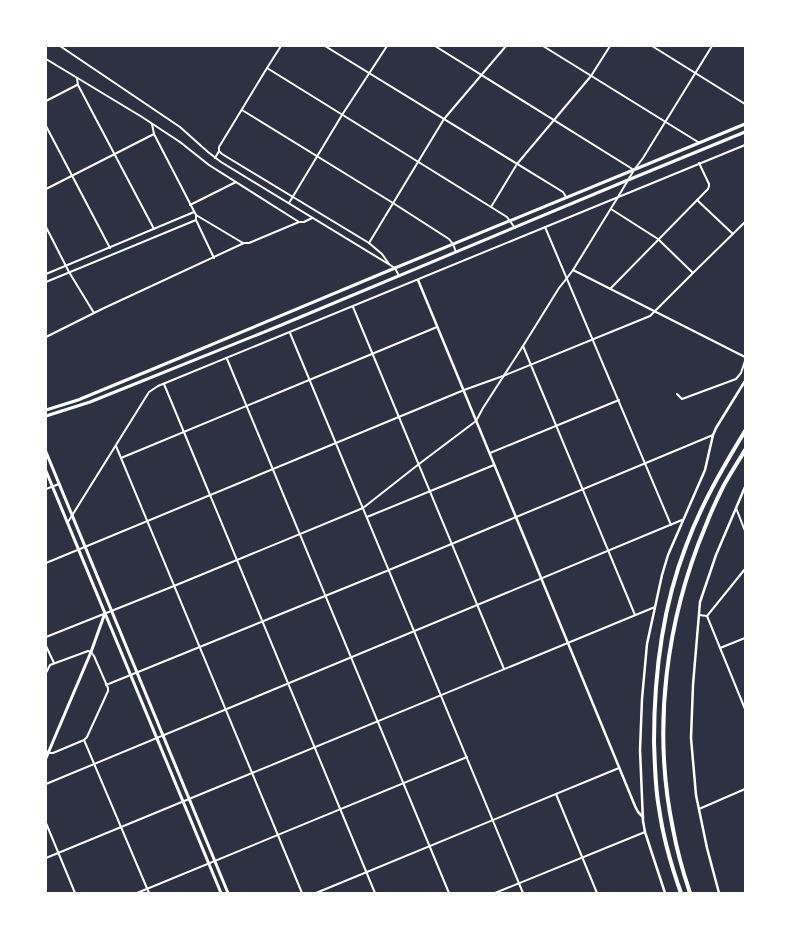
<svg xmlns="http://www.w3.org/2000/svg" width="791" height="939" viewBox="0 0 791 939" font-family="Roboto,sans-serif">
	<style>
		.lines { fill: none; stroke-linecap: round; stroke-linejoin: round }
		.minor { stroke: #fff; stroke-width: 2 }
		.tertiary { stroke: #fff; stroke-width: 2.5 }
		.secondary { stroke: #fff; stroke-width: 3 }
		.motorway { stroke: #fff; stroke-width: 4 }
	</style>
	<rect width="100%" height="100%" fill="#2d3142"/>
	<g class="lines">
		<g class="minor">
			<path d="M 60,46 L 180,127 L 208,152 L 221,162 L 395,268 L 399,276"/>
			<path d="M 325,46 L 563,192 L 566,197"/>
			<path d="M 435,46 L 634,170"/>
			<path d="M 543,46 L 698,142"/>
			<path d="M 652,46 L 745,104"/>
			<path d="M 46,59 L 142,117 L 180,142 L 209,165 L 299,222"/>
			<path d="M 267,68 L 491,207 L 507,217 L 515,228"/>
			<path d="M 77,78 L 78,85 L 154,229"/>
			<path d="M 46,101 L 77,85"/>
			<path d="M 242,110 L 393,203 L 449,239 L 453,244 L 456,252"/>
			<path d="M 152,124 L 154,134 L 196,215 L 196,220 L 214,258"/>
			<path d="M 46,126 L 110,248"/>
			<path d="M 219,151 L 222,154 L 369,243 L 382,254 L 389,264"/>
			<path d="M 215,158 L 219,151 L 219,147 L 267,68 L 281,46"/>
			<path d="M 46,189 L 154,134"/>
			<path d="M 697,200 L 733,234"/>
			<path d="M 289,203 L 342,115 L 387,46"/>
			<path d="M 190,205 L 236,182"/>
			<path d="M 491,207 L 517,164 L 591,76 L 610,46"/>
			<path d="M 611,209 L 658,239 L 693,273"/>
			<path d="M 196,215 L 243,243"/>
			<path d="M 46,227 L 69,272 L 94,313"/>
			<path d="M 545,227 L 671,525"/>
			<path d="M 369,243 L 444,119 L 506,46"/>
			<path d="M 573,270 L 745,357"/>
			<path d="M 46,274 L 194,212"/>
			<path d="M 46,282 L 196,220"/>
			<path d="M 610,289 L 708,189 L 709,186 L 709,184 L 699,163"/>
			<path d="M 353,307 L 504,669"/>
			<path d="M 290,333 L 523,893"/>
			<path d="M 46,337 L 102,309 L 244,243 L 249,243 L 299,222 L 304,222 L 312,218"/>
			<path d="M 523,346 L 635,615"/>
			<path d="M 227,359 L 449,893"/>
			<path d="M 164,384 L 375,893"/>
			<path d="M 677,394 L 682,399 L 736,379 L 741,373 L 745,361"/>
			<path d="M 116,446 L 302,893"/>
			<path d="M 490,453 L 619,400"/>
			<path d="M 121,458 L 437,327"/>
			<path d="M 46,489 L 59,484"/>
			<path d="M 736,508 L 745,531"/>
			<path d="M 367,517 L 494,465"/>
			<path d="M 68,522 L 149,392 L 158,386 L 745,145"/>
			<path d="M 46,563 L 464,390 L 503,376 L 650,316 L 693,273 L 745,222"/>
			<path d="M 699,615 L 707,616 L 745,709"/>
			<path d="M 707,616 L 745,569"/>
			<path d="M 46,637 L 174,586 L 363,508 L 419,464 L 476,421 L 483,408 L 523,346 L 559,288 L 567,278 L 573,270 L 618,197 L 634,170 L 643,158 L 712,46"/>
			<path d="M 46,646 L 54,663"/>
			<path d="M 720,648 L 745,638"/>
			<path d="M 46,673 L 50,665 L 88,651 L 91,652 L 94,656 L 108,688 L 108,691 L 87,737 L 84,740 L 53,753 L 48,753 L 46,751"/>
			<path d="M 106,685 L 389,570 L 713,435"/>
			<path d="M 84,740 L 149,893"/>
			<path d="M 46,784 L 682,520"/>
			<path d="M 556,794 L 597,893"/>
			<path d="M 699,809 L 745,789"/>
			<path d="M 46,823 L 75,893"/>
			<path d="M 46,858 L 655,607"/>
			<path d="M 137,893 L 467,757"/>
			<path d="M 316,893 L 619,768"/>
			<path d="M 495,893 L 645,832"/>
		</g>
		<g class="tertiary">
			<path d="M 418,280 L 570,648 L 635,806 L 638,812 L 643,817"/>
			<path d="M 665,893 L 645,832 L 643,821 L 640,750 L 642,699 L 647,644 L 662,575 L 668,555 L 705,470 L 713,435 L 716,428 L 745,381"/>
			<path d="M 719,893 L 707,848 L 696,795 L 691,738 L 693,685 L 700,602 L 716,555 L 745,487"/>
		</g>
		<g class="secondary">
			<path d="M 46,410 L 78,400 L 153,369 L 395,268 L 745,124"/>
			<path d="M 46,416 L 90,402 L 279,326 L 628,180 L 745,132"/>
			<path d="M 46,452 L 228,893"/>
			<path d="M 46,471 L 221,893"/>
			<path d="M 46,758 L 91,652 L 105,613"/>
		</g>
		<g class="motorway">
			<path d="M 681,893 C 671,865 663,837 659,808 C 655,787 655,764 654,742 C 654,676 662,608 686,546 C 701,505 722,469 745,431"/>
			<path d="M 690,893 C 683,872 677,851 673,829 C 652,728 666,620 706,525 C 711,512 717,499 723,487 C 730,474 738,462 745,450"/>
		</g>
	</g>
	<rect width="791" height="939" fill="none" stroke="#ffffff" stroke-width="94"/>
</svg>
